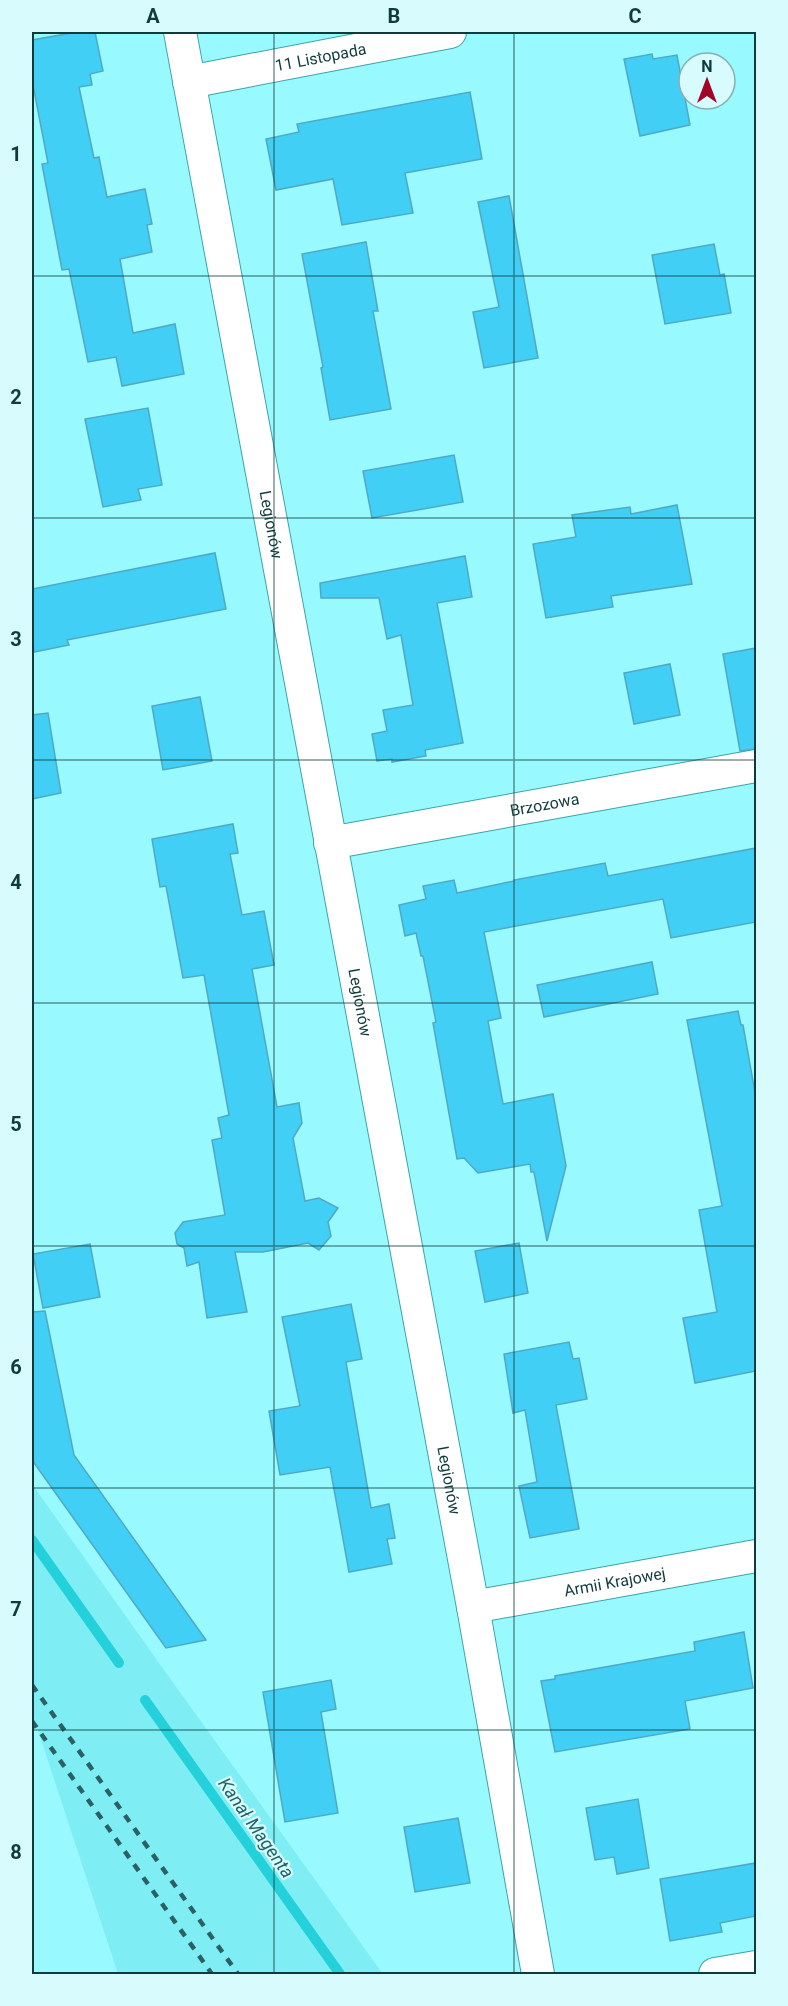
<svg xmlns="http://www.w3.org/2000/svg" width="788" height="2006" viewBox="0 0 788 2006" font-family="Roboto,sans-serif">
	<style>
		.built { fill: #7eeef4 }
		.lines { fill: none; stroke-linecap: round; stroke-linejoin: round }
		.stream { stroke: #24d1da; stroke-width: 10 }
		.building { fill: #41cff5; stroke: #50a9c4; stroke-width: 1.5 }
		.street-casing { stroke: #3da3a9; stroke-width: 34 }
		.street { stroke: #fff; stroke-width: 32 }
		.rail { stroke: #2b6164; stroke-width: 4.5; stroke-dasharray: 8 8; stroke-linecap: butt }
		.grid { fill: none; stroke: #103b3d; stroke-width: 1.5; stroke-opacity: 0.55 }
		.labels { text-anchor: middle; stroke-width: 4.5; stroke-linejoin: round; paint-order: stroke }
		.street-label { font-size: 16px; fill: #103b3d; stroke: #d8fcfe }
		.water-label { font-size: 18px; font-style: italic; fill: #226164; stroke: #d8fcfe }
		.neatline { fill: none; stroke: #103b3d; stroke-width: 2 }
		.grid-label { font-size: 20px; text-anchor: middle; font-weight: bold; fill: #103b3d }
	</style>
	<rect width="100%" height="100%" fill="#98faff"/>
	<path class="built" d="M 32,1484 L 169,1677 L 383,1974 L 118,1974 L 32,1712 Z"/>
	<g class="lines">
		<g class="stream">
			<path d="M 32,1540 L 119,1663"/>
			<path d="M 145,1700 L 340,1974"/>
		</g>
	</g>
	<g class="building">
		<path d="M 77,32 L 95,32 L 103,71 L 90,74 L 92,85 L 79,87 L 94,158 L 99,157 L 107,197 L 145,189 L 152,224 L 147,225 L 152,252 L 120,259 L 133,333 L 175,324 L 184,374 L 122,386 L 116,357 L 88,362 L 69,269 L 62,270 L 42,164 L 48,163 L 32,80 L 32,40 Z"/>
		<path d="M 652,54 L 653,59 L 677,55 L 690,125 L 640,136 L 624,59 Z"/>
		<path d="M 470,92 L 482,159 L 405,173 L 413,213 L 342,225 L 333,179 L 276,190 L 266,139 L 299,132 L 297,124 Z"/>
		<path d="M 509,196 L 538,358 L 484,368 L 473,312 L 499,307 L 478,202 Z"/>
		<path d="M 366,242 L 378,311 L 373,311 L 391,409 L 330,420 L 321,368 L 323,367 L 302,254 Z"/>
		<path d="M 714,244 L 720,275 L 724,274 L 731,313 L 665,324 L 652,255 Z"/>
		<path d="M 148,408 L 162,485 L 138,489 L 141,500 L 103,507 L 85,419 Z"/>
		<path d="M 454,455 L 463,502 L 372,518 L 363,471 Z"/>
		<path d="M 677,505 L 692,584 L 611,596 L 613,607 L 546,618 L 533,544 L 576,537 L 572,515 L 630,507 L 631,514 Z"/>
		<path d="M 215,553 L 226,609 L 67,640 L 69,645 L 34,652 L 32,633 L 32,589 Z"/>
		<path d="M 465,556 L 472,597 L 437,603 L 463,743 L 425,750 L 426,756 L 392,762 L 392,759 L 377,761 L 372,734 L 387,731 L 383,710 L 413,705 L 401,635 L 387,639 L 379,598 L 321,598 L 320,583 Z"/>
		<path d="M 756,648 L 756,749 L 740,751 L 723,654 Z"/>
		<path d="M 670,664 L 680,715 L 634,724 L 624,673 Z"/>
		<path d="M 200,697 L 212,761 L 163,770 L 152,706 Z"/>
		<path d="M 48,713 L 61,793 L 32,799 L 32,715 Z"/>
		<path d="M 233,824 L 238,853 L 230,854 L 242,915 L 264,911 L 274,965 L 252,969 L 277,1107 L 299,1103 L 302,1123 L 293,1138 L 305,1201 L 319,1198 L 338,1208 L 328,1222 L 331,1236 L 319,1250 L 308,1243 L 263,1252 L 235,1252 L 247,1312 L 207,1318 L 199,1262 L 187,1266 L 184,1248 L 177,1244 L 175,1233 L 183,1222 L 225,1215 L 212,1140 L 222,1138 L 218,1118 L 229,1115 L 204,975 L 183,978 L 166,886 L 160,887 L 152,839 Z"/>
		<path d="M 756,848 L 756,922 L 671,938 L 663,899 L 484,932 L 501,1018 L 488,1021 L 503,1104 L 553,1094 L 566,1166 L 547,1241 L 534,1172 L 531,1172 L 530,1164 L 478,1173 L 464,1158 L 457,1159 L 433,1023 L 436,1022 L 423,956 L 421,956 L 416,933 L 405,936 L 399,905 L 426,899 L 423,886 L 454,880 L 457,893 L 514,881 L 514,880 L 605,863 L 608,876 Z"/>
		<path d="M 652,962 L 658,994 L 544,1017 L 537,985 Z"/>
		<path d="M 738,1011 L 741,1025 L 743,1025 L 756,1098 L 756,1371 L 695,1383 L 683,1318 L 717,1312 L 699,1210 L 722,1206 L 687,1020 Z"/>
		<path d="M 519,1243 L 528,1293 L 485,1302 L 475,1251 Z"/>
		<path d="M 90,1244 L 100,1297 L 43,1308 L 33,1254 Z"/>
		<path d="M 351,1304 L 362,1359 L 346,1362 L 371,1508 L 389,1504 L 395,1538 L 387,1539 L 392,1564 L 349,1572 L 330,1467 L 280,1475 L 269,1411 L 300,1406 L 282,1317 Z"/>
		<path d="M 45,1311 L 74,1455 L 206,1640 L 166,1648 L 32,1460 L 32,1312 Z"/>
		<path d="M 569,1342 L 573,1359 L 579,1358 L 587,1399 L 556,1405 L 579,1529 L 530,1538 L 519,1486 L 537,1482 L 525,1410 L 513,1413 L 504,1354 Z"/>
		<path d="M 744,1632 L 753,1688 L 685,1701 L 690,1729 L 555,1752 L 541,1681 L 555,1679 L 555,1676 L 695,1651 L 694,1642 Z"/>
		<path d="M 331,1680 L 336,1709 L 321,1712 L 338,1813 L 285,1822 L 263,1692 Z"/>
		<path d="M 638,1799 L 649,1868 L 617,1874 L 614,1857 L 595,1860 L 586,1808 Z"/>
		<path d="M 458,1818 L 470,1883 L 415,1892 L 404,1827 Z"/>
		<path d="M 756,1863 L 756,1916 L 720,1923 L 722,1932 L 670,1941 L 660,1879 Z"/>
	</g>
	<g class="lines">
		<defs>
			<g id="street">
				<path id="s1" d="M 180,32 L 473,1607 L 538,1974"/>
				<path id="s2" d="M 189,82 L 450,32"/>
				<path id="s3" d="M 330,843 L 756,766"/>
				<path id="s4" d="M 473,1607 L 756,1556"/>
				<path d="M 715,1974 L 756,1967"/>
			</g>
		</defs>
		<use href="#street" class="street-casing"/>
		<use href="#street" class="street"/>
		<g class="rail">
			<path d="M 32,1685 L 238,1974"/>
			<path d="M 32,1721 L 212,1974"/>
		</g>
	</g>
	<path class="grid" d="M 274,32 L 274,1974M 514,32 L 514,1974M 32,276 L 756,276M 32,518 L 756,518M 32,760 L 756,760M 32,1003 L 756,1003M 32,1246 L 756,1246M 32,1488 L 756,1488M 32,1730 L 756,1730"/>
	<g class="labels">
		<g class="street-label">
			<text dy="6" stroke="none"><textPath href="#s2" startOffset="134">11 Listopada</textPath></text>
			<text dy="6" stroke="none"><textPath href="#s1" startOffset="501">Legionów</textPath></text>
			<text dy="6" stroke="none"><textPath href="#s3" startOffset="218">Brzozowa</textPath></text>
			<text dy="6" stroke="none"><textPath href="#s1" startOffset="987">Legionów</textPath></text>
			<text dy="6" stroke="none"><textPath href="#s1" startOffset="1473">Legionów</textPath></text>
			<text dy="6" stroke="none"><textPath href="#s4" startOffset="144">Armii Krajowej</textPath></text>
		</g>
		<g class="water-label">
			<text transform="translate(256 1828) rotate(55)" y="6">Kanał Magenta</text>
		</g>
	</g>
	<rect width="788" height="2006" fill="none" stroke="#d8fcfe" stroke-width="66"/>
	<g transform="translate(707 81)"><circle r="28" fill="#d8fcfe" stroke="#88afb1" stroke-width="1.5"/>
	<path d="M0-4.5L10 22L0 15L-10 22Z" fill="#a30529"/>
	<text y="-9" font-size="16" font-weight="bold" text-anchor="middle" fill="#103b3d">N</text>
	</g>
	<rect x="33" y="33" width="722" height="1940" class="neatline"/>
	<g class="grid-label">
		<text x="153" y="23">A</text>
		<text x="394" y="23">B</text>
		<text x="635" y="23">C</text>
		<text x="16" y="161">1</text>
		<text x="16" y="404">2</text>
		<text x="16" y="646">3</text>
		<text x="16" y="889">4</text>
		<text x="16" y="1131">5</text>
		<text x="16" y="1374">6</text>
		<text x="16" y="1616">7</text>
		<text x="16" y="1859">8</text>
	</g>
</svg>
